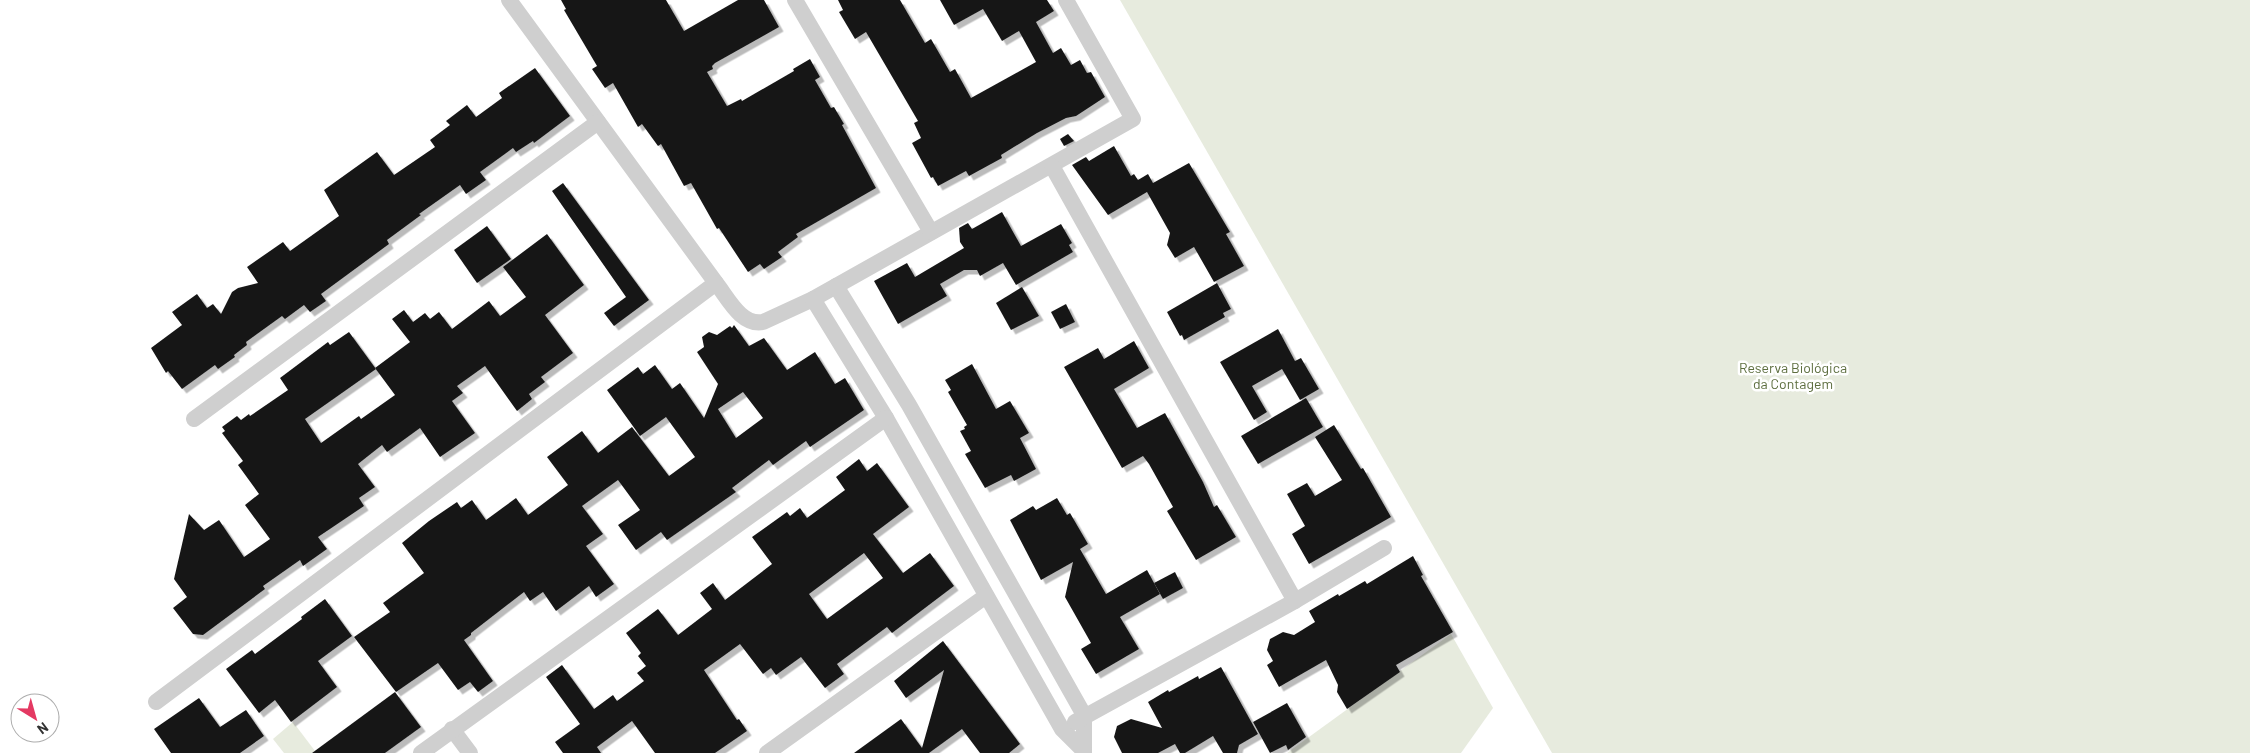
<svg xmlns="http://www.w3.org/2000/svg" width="2250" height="753" viewBox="0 0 2250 753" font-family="Barlow,sans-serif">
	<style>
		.green { fill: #e7ebde }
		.building { fill: #191919; fill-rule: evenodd; filter: url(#shadow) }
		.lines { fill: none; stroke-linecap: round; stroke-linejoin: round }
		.street { stroke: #cfcfcf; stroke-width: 16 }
		.labels { text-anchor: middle; stroke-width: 5; stroke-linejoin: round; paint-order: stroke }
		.park-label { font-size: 14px; fill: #5d6e3f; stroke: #fff }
	</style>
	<defs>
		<filter id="shadow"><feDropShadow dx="4.5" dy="4.5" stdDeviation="0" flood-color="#0004"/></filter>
	</defs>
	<rect width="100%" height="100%" fill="#fff"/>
	<g class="green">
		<path d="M 1120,0 L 2250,0 L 2250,753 L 1552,753 Z"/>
		<path d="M 1451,634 L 1493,708 L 1461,753 L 1287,753 Z"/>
		<path d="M 293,722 L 315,751 L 312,753 L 284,753 L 273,739 Z"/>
	</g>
	<g class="building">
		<path d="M 561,0 L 666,0 L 684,31 L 738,0 L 764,0 L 779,27 L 715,63 L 712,66 L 713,69 L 707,72 L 727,106 L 741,99 L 742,101 L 794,71 L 793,69 L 810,59 L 820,77 L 815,80 L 831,108 L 834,107 L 844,124 L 842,125 L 876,188 L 796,234 L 798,237 L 778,252 L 782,257 L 764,269 L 760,264 L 748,272 L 719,228 L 717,229 L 691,183 L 684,186 L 661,144 L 658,146 L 642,124 L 638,127 L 613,83 L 605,88 L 592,69 L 597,66 L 564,10 L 566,9 Z"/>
		<path d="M 838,0 L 900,0 L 925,43 L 931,39 L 950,72 L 955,69 L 971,98 L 1036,62 L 1019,31 L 1002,41 L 983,9 L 954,25 L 940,0 L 1047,0 L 1054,11 L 1036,22 L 1053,53 L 1061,48 L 1071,65 L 1080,60 L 1087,73 L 1091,72 L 1105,97 L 1076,116 L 1066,118 L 1037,133 L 1001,155 L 1002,158 L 969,176 L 966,171 L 938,186 L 933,177 L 931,178 L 912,143 L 921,138 L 914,123 L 918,121 L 866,32 L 855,39 L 839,12 L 843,10 Z"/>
		<path d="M 535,68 L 570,116 L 534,143 L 533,141 L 516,152 L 513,148 L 480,172 L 486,180 L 466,194 L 460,185 L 419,214 L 421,215 L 387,240 L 389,244 L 321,294 L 326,301 L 310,312 L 304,305 L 285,319 L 282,316 L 246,342 L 247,345 L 234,355 L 235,357 L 218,369 L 215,365 L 182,389 L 168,371 L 166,373 L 151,348 L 182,325 L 172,312 L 197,294 L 207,308 L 213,304 L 221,314 L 232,292 L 238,288 L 258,283 L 247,267 L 283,242 L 290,251 L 339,216 L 324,190 L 377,152 L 394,175 L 435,147 L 430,140 L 450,125 L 446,121 L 467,105 L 476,117 L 502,98 L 499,93 Z"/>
		<path d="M 1068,134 L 1074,141 L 1064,146 L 1060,139 Z"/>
		<path d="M 1114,146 L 1131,176 L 1134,174 L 1138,180 L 1148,174 L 1153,183 L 1189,163 L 1230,232 L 1226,234 L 1244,266 L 1214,282 L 1194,247 L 1175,258 L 1167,245 L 1170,233 L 1147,192 L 1108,215 L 1072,165 L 1086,157 L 1089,161 Z"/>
		<path d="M 563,183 L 649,300 L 614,326 L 604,313 L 626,297 L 552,191 Z"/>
		<path d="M 1002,212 L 1021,246 L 1061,224 L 1072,243 L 1069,245 L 1073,252 L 1016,285 L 1003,263 L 980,276 L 977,270 L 964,270 L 940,284 L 947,296 L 898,324 L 874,281 L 907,263 L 915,277 L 964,248 L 960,242 L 959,228 L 968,223 L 972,229 Z"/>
		<path d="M 487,226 L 511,259 L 477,283 L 454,250 Z"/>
		<path d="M 547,234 L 584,285 L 545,315 L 573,353 L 541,377 L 545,382 L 529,394 L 532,399 L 517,411 L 485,366 L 457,386 L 463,393 L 452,401 L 475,433 L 440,457 L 420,428 L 387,452 L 382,445 L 358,464 L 375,487 L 359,498 L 364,506 L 318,537 L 327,549 L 303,566 L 300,560 L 263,586 L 265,589 L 203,635 L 193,634 L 173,608 L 187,597 L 174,579 L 189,514 L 204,530 L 219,520 L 244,557 L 270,539 L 245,505 L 259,494 L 238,465 L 243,461 L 222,433 L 225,431 L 222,427 L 237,416 L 241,420 L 249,414 L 250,416 L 288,390 L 280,378 L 328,342 L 330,345 L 349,332 L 376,369 L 305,419 L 321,443 L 359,416 L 361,419 L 395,395 L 375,368 L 410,342 L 392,319 L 404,310 L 413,322 L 425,313 L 430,319 L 439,312 L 452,329 L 489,301 L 500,316 L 526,297 L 503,267 Z"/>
		<path d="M 1217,283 L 1231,309 L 1223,313 L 1225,317 L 1184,340 L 1182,335 L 1180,336 L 1167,312 Z"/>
		<path d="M 1022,287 L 1039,316 L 1011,330 L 996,303 Z"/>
		<path d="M 1066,304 L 1075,322 L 1060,329 L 1051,312 Z"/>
		<path d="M 734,325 L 749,346 L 764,338 L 787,370 L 815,352 L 835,384 L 845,378 L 864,410 L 810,447 L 806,441 L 773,465 L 769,460 L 732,488 L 736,492 L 667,540 L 661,532 L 636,550 L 618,525 L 640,510 L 618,480 L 582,506 L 603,534 L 586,546 L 614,584 L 596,597 L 589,586 L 556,611 L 543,592 L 530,601 L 524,592 L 471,633 L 471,635 L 464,640 L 493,681 L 478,692 L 470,682 L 458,690 L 438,663 L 396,692 L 354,637 L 390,612 L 383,603 L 424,573 L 402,543 L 429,521 L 457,502 L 461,508 L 472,500 L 486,520 L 516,498 L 528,515 L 568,485 L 547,457 L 582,431 L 598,453 L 632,427 L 669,476 L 695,457 L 666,417 L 640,436 L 607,390 L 638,367 L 643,374 L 655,365 L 672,389 L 680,383 L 704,418 L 718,384 L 697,352 L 704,347 L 702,337 L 709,332 L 717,335 L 730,326 L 732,328 ZM 743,392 L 763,418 L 736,438 L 718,409 Z"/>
		<path d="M 1278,329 L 1295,361 L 1301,358 L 1319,389 L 1300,400 L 1282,369 L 1252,386 L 1267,412 L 1254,420 L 1220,362 Z"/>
		<path d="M 1134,341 L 1149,368 L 1114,389 L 1137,428 L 1165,413 L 1203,482 L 1214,507 L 1217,505 L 1236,537 L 1196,560 L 1167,511 L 1173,507 L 1149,464 L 1143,456 L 1122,468 L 1064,367 L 1098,348 L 1104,359 Z"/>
		<path d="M 972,364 L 996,409 L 1010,401 L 1029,433 L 1020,438 L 1036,469 L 1014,481 L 1011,475 L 985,488 L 965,454 L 971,451 L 960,431 L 965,429 L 964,427 L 967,425 L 948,392 L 951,390 L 945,380 Z"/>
		<path d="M 1306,398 L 1323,427 L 1258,464 L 1241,436 Z"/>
		<path d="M 1334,425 L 1361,469 L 1363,468 L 1391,517 L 1309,564 L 1292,534 L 1305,526 L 1287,494 L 1307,483 L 1315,496 L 1342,480 L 1315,437 Z"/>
		<path d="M 859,459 L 867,471 L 877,463 L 909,507 L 873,534 L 903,573 L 930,553 L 954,586 L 892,633 L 887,627 L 837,664 L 844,674 L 825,688 L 801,657 L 776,675 L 771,668 L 763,674 L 740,644 L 704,670 L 737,720 L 739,719 L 747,731 L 715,753 L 655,753 L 632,721 L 597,747 L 601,753 L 563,753 L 555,742 L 580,724 L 546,677 L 562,665 L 594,709 L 613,695 L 617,701 L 644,681 L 637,673 L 646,666 L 638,656 L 641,653 L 626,633 L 658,609 L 678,635 L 712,609 L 700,593 L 713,583 L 725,600 L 772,564 L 752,537 L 787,512 L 790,516 L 800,508 L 807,518 L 845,490 L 836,477 ZM 864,553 L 883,578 L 827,619 L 809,594 Z"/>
		<path d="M 1057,498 L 1067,515 L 1070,513 L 1088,544 L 1080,549 L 1106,594 L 1147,570 L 1160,594 L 1120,617 L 1139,649 L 1096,674 L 1081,649 L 1091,643 L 1065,597 L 1073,562 L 1041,580 L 1010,520 L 1033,506 L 1036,510 Z"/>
		<path d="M 1413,556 L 1423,575 L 1421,576 L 1453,632 L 1396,665 L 1400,672 L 1347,709 L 1337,692 L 1338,685 L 1326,660 L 1279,687 L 1267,665 L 1273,661 L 1267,650 L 1270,639 L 1283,632 L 1294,635 L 1315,622 L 1309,611 L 1338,594 L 1339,596 L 1365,581 L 1367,584 Z"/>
		<path d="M 1175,572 L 1183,588 L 1163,599 L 1154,583 Z"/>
		<path d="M 325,599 L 352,636 L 318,661 L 337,687 L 291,722 L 275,700 L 259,713 L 226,669 L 252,650 L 255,654 L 302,619 L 301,617 Z"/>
		<path d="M 943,641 L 1020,744 L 1009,753 L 980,753 L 962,729 L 929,753 L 854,753 L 901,719 L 922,748 L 944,670 L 906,698 L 894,681 Z"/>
		<path d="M 1221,667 L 1258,734 L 1239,745 L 1237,753 L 1223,753 L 1213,736 L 1185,753 L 1180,753 L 1175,744 L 1158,753 L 1122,753 L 1114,737 L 1117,726 L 1131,719 L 1162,728 L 1148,702 L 1168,690 L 1169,692 L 1198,676 L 1199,679 Z"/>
		<path d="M 395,692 L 421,727 L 385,753 L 312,753 Z"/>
		<path d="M 199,698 L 220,727 L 246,710 L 264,736 L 240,753 L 171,753 L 154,729 Z"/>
		<path d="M 1287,703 L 1306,737 L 1288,750 L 1286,745 L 1270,753 L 1253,722 Z"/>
	</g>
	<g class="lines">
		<g class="street">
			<path d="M 509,0 L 716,283 C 728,298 741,326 763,322 L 813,299 L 1133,119 L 1066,0"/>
			<path d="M 795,0 L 931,232"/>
			<path d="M 1052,166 L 1295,601"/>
			<path d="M 836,286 L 909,405 L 1084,715 L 1084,753"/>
			<path d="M 813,299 L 886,418 L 1062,729 L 1084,751"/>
			<path d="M 194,419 L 598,122"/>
			<path d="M 156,702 L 716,283"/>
			<path d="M 1075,722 L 1295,601 L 1384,548"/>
			<path d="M 452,729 L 470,753"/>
			<path d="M 421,753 L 886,418"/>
			<path d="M 767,753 L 986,596"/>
		</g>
	</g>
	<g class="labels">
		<g class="park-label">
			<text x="1793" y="373">Reserva Biológica<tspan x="1793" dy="16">da Contagem</tspan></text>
		</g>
	</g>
	<g transform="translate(35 718) rotate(143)"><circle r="24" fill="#ffffff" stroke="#adadad"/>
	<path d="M0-4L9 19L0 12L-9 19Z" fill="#e43962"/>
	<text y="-8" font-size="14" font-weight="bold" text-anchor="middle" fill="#323232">N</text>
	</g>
</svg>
